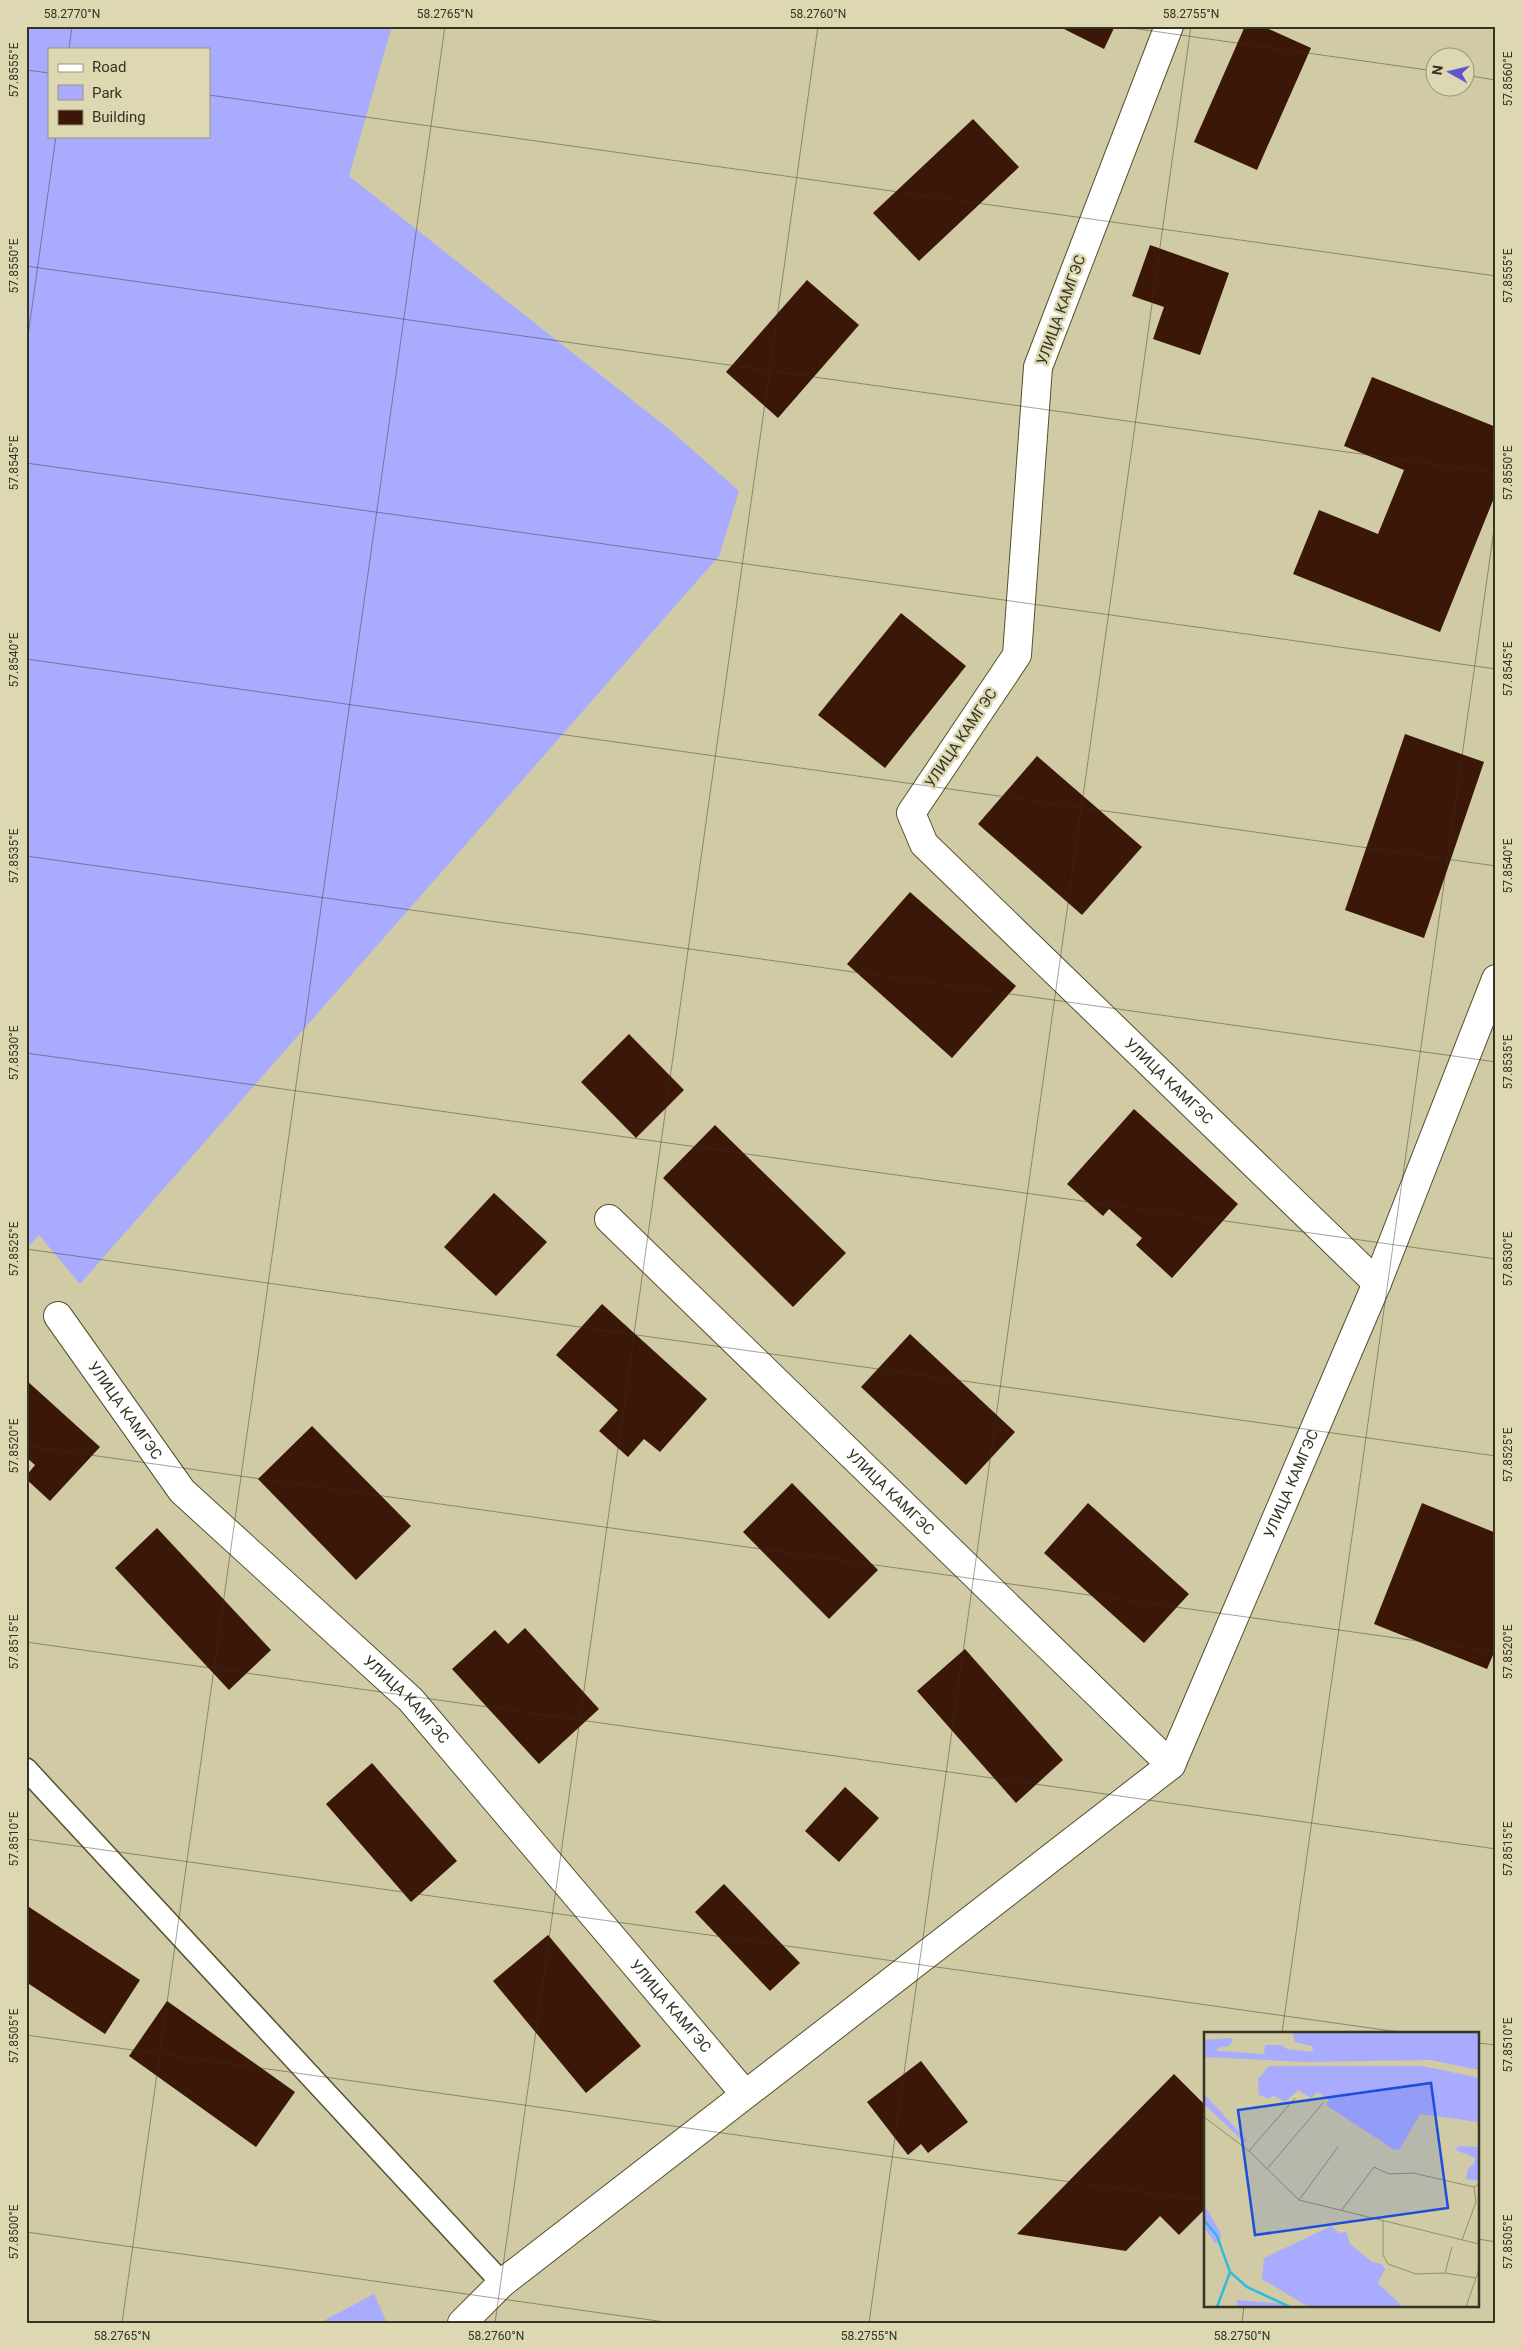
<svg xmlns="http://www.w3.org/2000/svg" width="1522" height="2349" viewBox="0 0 1522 2349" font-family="Roboto,sans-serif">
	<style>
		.green { fill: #a8abfe; fill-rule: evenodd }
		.building { fill: #3b1708 }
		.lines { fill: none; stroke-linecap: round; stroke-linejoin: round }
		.service-casing { stroke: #55502d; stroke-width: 24 }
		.minor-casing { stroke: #55502d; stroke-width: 30 }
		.tertiary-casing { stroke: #55502d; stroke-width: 30 }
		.service { stroke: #fff; stroke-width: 21 }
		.minor { stroke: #fff; stroke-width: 28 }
		.tertiary { stroke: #fff; stroke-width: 28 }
		.ticks { fill: none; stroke: #353323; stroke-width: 1; stroke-opacity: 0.45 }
		.labels { text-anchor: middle; stroke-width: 5; stroke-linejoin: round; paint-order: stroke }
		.street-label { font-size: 15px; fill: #353323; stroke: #ddd8b1 }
		.inset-river { fill: none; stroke: #2fbae0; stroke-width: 2.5 }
		.inset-road { fill: none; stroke: #928e70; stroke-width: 1 }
		.view { fill: #1d4ed8; fill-opacity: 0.15; stroke: #1d4ed8; stroke-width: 2.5 }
		.inset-edge { fill: none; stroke: #353323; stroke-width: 2.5 }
		.neatline { fill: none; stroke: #353323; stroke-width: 2 }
		.ticks-label { font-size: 12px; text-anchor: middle; fill: #353323 }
	</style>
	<rect width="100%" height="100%" fill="#d0cba4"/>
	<g class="green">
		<path d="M 26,26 L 392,26 L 349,176 L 670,430 L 739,491 L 719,556 L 80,1284 L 39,1235 L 26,1249 ZM 49,49 L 209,49 L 209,136 L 49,136 Z"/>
		<path d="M 374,2294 L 387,2323 L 322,2323 L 327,2319 Z"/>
	</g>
	<g class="building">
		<path d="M 1058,26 L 1115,26 L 1104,49 Z"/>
		<path d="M 1245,26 L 1262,26 L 1311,48 L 1257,170 L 1194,142 Z"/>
		<path d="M 973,119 L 1019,167 L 919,261 L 873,213 Z"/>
		<path d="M 1150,245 L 1229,273 L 1200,355 L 1153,339 L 1164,307 L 1132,296 Z"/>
		<path d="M 807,280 L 859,325 L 778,418 L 726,372 Z"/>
		<path d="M 1372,377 L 1496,427 L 1496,493 L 1440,632 L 1293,574 L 1319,510 L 1378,534 L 1404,470 L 1344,446 Z"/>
		<path d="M 901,613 L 966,666 L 885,768 L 818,715 Z"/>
		<path d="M 1405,734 L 1484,762 L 1424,938 L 1345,910 Z"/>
		<path d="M 1037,756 L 1142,847 L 1082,915 L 978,824 Z"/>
		<path d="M 910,892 L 1016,986 L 952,1058 L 847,964 Z"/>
		<path d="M 629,1034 L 684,1090 L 636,1138 L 581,1082 Z"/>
		<path d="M 1134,1109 L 1238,1204 L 1172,1278 L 1136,1245 L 1142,1238 L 1109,1209 L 1103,1216 L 1067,1184 Z"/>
		<path d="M 715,1125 L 846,1253 L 793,1307 L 663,1178 Z"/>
		<path d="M 494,1193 L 547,1242 L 496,1296 L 444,1247 Z"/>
		<path d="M 602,1304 L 707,1399 L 660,1452 L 644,1439 L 628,1457 L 599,1431 L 618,1410 L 556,1355 Z"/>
		<path d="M 910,1334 L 1015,1432 L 966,1485 L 861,1387 Z"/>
		<path d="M 26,1380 L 100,1447 L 50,1501 L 26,1479 L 26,1476 L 35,1465 L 26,1457 Z"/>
		<path d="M 312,1426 L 411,1526 L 356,1580 L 258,1479 Z"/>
		<path d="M 792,1483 L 878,1570 L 829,1619 L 743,1532 Z"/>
		<path d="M 1088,1503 L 1189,1594 L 1144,1643 L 1044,1553 Z"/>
		<path d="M 1422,1503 L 1496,1533 L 1496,1648 L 1487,1669 L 1374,1624 Z"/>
		<path d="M 157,1528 L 271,1650 L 229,1690 L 115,1568 Z"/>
		<path d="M 525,1628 L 599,1709 L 539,1764 L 452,1669 L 495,1630 L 508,1644 Z"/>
		<path d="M 965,1649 L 1063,1760 L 1016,1803 L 917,1691 Z"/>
		<path d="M 372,1763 L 457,1861 L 411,1902 L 326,1804 Z"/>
		<path d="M 845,1787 L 879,1818 L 839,1862 L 805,1831 Z"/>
		<path d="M 724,1884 L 800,1963 L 770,1991 L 695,1912 Z"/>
		<path d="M 26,1905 L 140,1980 L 105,2034 L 26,1982 Z"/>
		<path d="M 548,1935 L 641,2046 L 586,2093 L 493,1981 Z"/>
		<path d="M 167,2001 L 295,2092 L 256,2147 L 129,2056 Z"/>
		<path d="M 921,2061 L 968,2122 L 928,2153 L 921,2144 L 908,2155 L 867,2102 Z"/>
		<path d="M 1174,2074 L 1206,2106 L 1206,2208 L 1179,2235 L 1160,2216 L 1126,2251 L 1017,2234 Z"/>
	</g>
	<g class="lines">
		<defs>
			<path id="service" d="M 26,1769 L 502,2283"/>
			<g id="minor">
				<path id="s1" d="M 1169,26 L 1038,367 L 1017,655 L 911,813 L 924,844 L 1377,1283"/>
				<path id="s2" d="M 609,1219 L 1171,1765"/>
				<path id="s3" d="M 58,1316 L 182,1491 L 411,1700 L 745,2094"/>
				<path id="s4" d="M 502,2283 L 1171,1765 L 1377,1283 L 1496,979"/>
			</g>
			<path id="tertiary" d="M 462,2323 L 502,2283"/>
		</defs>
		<use href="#service" class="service-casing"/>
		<use href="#minor" class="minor-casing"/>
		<use href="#tertiary" class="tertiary-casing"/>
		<use href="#service" class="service"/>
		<use href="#minor" class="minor"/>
		<use href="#tertiary" class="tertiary"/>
	</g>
	<path class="ticks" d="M 1117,26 L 1434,71M 69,49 L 72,26M 26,70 L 49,73M 1464,75 L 1496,80M 209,95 L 1496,276M 26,266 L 1496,473M 26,350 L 56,136M 26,463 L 1496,669M 26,659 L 1496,866M 26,856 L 1496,1062M 26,1053 L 1496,1259M 26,1249 L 1496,1456M 26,1446 L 1496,1652M 26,1642 L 1496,1849M 26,1839 L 1406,2033M 1282,2033 L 1496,515M 26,2035 L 1206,2201M 1478,2043 L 1496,2045M 26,2232 L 672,2323M 1478,2239 L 1496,2242M 122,2323 L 445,26M 495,2323 L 818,26M 869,2323 L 1191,26M 1242,2323 L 1244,2305"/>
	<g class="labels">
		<g class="street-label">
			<text transform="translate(1061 310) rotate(-70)" y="5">УЛИЦА КАМГЭС</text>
			<text transform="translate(961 738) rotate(-56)" y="5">УЛИЦА КАМГЭС</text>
			<text dy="5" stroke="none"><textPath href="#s1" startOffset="1219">УЛИЦА КАМГЭС</textPath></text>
			<text dy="5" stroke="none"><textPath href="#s3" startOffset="116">УЛИЦА КАМГЭС</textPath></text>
			<text dy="5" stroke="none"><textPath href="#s4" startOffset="1152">УЛИЦА КАМГЭС</textPath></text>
			<text dy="5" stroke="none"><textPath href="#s2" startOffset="392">УЛИЦА КАМГЭС</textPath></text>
			<text dy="5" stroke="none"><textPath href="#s3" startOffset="521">УЛИЦА КАМГЭС</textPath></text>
			<text dy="5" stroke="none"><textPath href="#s3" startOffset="926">УЛИЦА КАМГЭС</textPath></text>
		</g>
	</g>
	<g transform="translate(1204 2032)">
		<rect width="275" height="275" fill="#d0cba4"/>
		<path d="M 93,0 L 275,0 L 275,38 L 227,28 L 103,30 L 0,25 L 0,8 L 27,6 L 29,8 L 25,14 L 14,16 L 13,19 L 60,22 L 61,13 L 77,13 L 83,17 L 109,20 L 108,14 L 91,10 L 89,1 ZM 65,34 L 219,34 L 275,46 L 275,90 L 216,82 L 195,118 L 189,117 L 122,73 L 125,68 L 113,60 L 107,66 L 94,58 L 81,70 L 69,63 L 66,67 L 55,63 L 54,47 ZM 0,62 L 40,105 L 43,108 L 40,110 L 0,72 ZM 254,114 L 275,115 L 275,149 L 262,147 L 264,136 L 270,132 L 271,126 L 252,118 ZM 0,172 L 16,200 L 17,208 L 11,211 L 0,195 ZM 127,194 L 135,201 L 142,200 L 146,212 L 168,230 L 178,232 L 181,237 L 174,251 L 199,275 L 105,275 L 58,247 L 60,226 ZM 33,268 L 71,271 L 88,275 L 33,275 Z" fill="#a8abfe"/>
		<path class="inset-river" d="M 0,188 L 13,204 L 26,240 L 43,255 L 86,275M 13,275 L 26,240"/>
		<path class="inset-road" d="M 0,85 L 45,119 L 95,168 L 275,212M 45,119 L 91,66M 63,137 L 119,71M 95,168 L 134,115M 137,179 L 170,135 L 185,142 L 209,141 L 270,155M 179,189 L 179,223 L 184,232 L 212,242 L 241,241 L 272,246M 258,208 L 272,170 L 270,155 L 275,152M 241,241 L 248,215M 262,275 L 275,237"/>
		<path class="view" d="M 227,51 L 244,176 L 51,203 L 34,78 Z"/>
		<rect width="275" height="275" class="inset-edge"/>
	</g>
	<rect width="1522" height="2349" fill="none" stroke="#ddd8b1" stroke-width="55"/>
	<rect x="48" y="48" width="162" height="90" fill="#ddd8b1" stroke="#9a9678"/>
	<rect x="58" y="64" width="25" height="8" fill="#ffffff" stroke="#9a9678"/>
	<text x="92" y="72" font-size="15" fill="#353323">Road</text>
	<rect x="58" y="85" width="25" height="15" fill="#a8abfe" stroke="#9a9678"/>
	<text x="92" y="98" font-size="15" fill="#353323">Park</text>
	<rect x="58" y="110" width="25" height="15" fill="#3b1708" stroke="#9a9678"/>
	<text x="92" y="122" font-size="15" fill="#353323">Building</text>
	<g transform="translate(1450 72) rotate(278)"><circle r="24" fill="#ddd8b1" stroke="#9a9678"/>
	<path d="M0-4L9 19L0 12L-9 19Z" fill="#5e56cf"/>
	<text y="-8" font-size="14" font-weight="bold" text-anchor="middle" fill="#353323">N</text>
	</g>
	<rect x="28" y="28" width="1466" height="2294" class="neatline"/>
	<g class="ticks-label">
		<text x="72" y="18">58.2770°N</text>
		<text x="445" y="18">58.2765°N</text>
		<text x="818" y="18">58.2760°N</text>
		<text x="1191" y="18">58.2755°N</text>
		<text transform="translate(14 70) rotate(-90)" y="4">57.8555°E</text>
		<text transform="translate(1508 79) rotate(-90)" y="4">57.8560°E</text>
		<text transform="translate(14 266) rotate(-90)" y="4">57.8550°E</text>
		<text transform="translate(1508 276) rotate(-90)" y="4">57.8555°E</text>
		<text transform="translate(14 463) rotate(-90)" y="4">57.8545°E</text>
		<text transform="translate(1508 473) rotate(-90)" y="4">57.8550°E</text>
		<text transform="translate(14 660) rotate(-90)" y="4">57.8540°E</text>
		<text transform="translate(1508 669) rotate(-90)" y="4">57.8545°E</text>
		<text transform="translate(14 856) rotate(-90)" y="4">57.8535°E</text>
		<text transform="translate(1508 866) rotate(-90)" y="4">57.8540°E</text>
		<text transform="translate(14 1053) rotate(-90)" y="4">57.8530°E</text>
		<text transform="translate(1508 1062) rotate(-90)" y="4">57.8535°E</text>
		<text transform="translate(14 1249) rotate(-90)" y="4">57.8525°E</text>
		<text transform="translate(1508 1259) rotate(-90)" y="4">57.8530°E</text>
		<text transform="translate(14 1446) rotate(-90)" y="4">57.8520°E</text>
		<text transform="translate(1508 1455) rotate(-90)" y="4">57.8525°E</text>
		<text transform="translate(14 1642) rotate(-90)" y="4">57.8515°E</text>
		<text transform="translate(1508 1652) rotate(-90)" y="4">57.8520°E</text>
		<text transform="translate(14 1839) rotate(-90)" y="4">57.8510°E</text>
		<text transform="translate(1508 1849) rotate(-90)" y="4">57.8515°E</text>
		<text transform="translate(14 2036) rotate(-90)" y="4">57.8505°E</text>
		<text transform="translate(1508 2045) rotate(-90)" y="4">57.8510°E</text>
		<text transform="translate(14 2232) rotate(-90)" y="4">57.8500°E</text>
		<text transform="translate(1508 2242) rotate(-90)" y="4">57.8505°E</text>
		<text x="122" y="2340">58.2765°N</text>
		<text x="496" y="2340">58.2760°N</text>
		<text x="869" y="2340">58.2755°N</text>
		<text x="1242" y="2340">58.2750°N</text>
	</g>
</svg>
